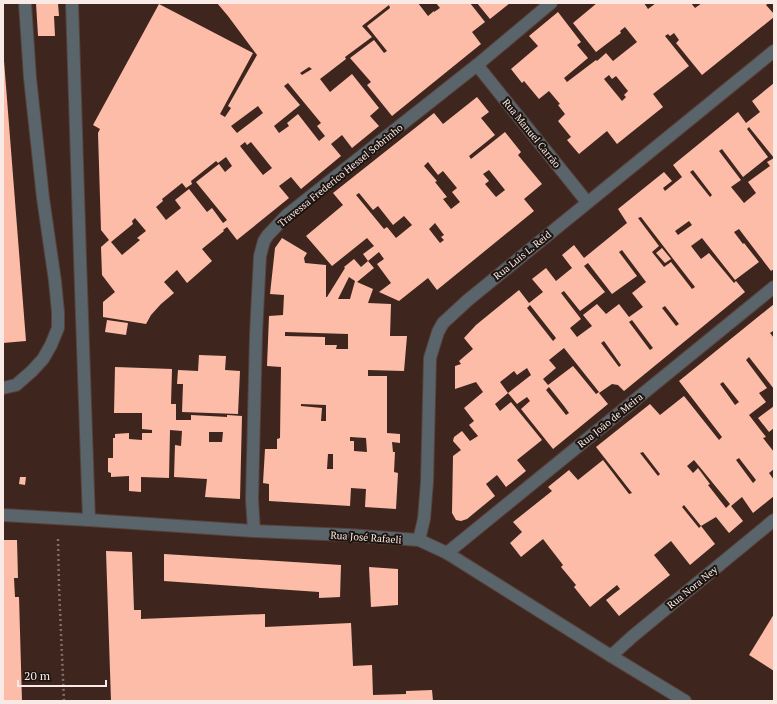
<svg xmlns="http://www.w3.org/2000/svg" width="777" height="704" viewBox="0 0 777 704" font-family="'PT Serif',serif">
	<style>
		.building { fill: #fdbca8; fill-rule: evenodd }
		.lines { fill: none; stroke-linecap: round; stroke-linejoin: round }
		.lane-casing { stroke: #58413b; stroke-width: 14 }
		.street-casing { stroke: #58413b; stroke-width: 14 }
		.path { stroke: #826d67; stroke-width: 2.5; stroke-dasharray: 2 3; stroke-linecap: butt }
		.lane { stroke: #59646b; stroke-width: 12 }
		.street { stroke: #59646b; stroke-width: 12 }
		.labels { text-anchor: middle; stroke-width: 4; stroke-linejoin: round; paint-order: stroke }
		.street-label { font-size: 10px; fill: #faeae5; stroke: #1d130f }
	</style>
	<rect width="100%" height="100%" fill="#3e261f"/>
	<g class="building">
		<path d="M 36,3 L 58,3 L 59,16 L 54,16 L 55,36 L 38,36 Z"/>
		<path d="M 217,3 L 418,3 L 428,16 L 434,11 L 434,12 L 440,8 L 436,3 L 470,3 L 485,22 L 472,32 L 481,44 L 392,116 L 367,85 L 371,82 L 350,58 L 374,40 L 384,53 L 387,51 L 367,26 L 390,8 L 389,5 L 362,26 L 372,37 L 345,57 L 346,59 L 320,79 L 330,92 L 352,74 L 379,108 L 370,116 L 379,126 L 352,148 L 342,135 L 331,144 L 341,156 L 301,189 L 291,177 L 279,186 L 289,198 L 237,240 L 227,227 L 223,230 L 224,231 L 202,249 L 212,261 L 187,283 L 177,270 L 164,282 L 174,293 L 161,304 L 151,315 L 146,324 L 103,317 L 103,302 L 115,292 L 102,275 L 101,247 L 109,240 L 101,230 L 98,133 L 100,129 L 93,125 L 159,4 L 253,53 L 220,114 L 225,117 L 231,108 L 228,106 L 257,55 L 228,16 ZM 309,67 L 312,69 L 302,75 L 300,73 ZM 288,83 L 321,123 L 317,126 L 325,136 L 319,141 L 298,114 L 287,123 L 289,126 L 279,133 L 274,126 L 300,105 L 284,86 ZM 258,106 L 263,113 L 237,133 L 231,126 ZM 245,142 L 247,145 L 251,142 L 272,168 L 263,175 L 240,146 ZM 226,157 L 232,166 L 225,172 L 219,164 L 196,182 L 227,220 L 223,223 L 212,208 L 207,212 L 189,189 L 175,200 L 181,208 L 166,220 L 156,207 L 163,201 L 162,199 L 182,183 L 186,188 L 192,184 L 191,181 L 216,161 L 218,163 ZM 135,218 L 146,231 L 137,238 L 140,240 L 122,255 L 111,242 L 133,224 L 132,221 Z"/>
		<path d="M 477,3 L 510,3 L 490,19 Z"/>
		<path d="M 597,3 L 644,3 L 648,9 L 656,3 L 691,3 L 695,8 L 702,3 L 733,3 L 734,4 L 736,3 L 769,3 L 766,5 L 774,14 L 774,17 L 702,75 L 676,43 L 679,40 L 674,33 L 670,36 L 668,34 L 665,36 L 689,66 L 653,94 L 663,107 L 617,144 L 607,131 L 579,154 L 567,140 L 571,137 L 558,121 L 565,114 L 558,105 L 560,104 L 549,91 L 539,99 L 524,81 L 522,83 L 511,69 L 538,46 L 529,36 L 558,12 L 581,42 L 577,45 L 588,58 L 564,78 L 567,82 L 596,60 L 597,61 L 606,53 L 613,61 L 637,42 L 625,27 L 620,31 L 621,33 L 596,52 L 573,23 ZM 609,75 L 612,79 L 616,76 L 628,91 L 624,95 L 626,97 L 622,101 L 604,79 Z"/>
		<path d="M 3,61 L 4,61 L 26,341 L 3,343 Z"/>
		<path d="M 774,83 L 774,269 L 771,271 L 739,229 L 734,232 L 743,244 L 744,243 L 759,262 L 735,280 L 702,238 L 691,246 L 701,259 L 709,253 L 734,283 L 736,281 L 745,292 L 624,391 L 618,385 L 612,384 L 599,393 L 608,404 L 553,449 L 521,409 L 530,401 L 527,397 L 517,404 L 508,393 L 531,375 L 527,368 L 517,375 L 514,371 L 500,382 L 508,393 L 495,404 L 500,411 L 511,402 L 542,440 L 517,460 L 526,471 L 506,487 L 497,475 L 486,484 L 495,496 L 467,519 L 461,521 L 456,520 L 452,513 L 453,456 L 461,450 L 453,441 L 454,437 L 462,431 L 470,441 L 478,436 L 469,425 L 474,421 L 464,408 L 483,392 L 476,382 L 455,389 L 455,366 L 461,364 L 459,361 L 473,349 L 464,338 L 476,325 L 519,290 L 529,303 L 543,292 L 532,279 L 546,268 L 556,281 L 572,268 L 562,255 L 574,245 L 584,258 L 611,236 L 627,223 L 618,209 L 664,172 L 672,181 L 663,188 L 665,191 L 682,177 L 673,165 L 738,112 L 746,123 L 760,112 L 752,101 ZM 749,127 L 774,158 L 767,162 L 770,166 L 748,182 L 756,193 L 744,203 L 731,187 L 741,180 L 719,151 L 722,149 L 743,177 L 768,157 L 747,129 ZM 693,170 L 712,195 L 710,197 L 690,172 ZM 641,217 L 674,260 L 695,287 L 692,289 L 671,262 L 664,267 L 652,252 L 659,246 L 638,218 ZM 689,221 L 692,225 L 678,235 L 675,231 ZM 622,250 L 646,282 L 632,293 L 643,307 L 629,317 L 619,304 L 606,314 L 597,304 L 583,315 L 592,326 L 577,337 L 570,328 L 581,319 L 561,293 L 564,291 L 580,311 L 605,292 L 584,266 L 588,263 L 612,294 L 637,276 L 619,252 ZM 530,305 L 556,338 L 553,341 L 527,308 ZM 665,306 L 679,324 L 676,326 L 662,308 ZM 632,320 L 653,348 L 650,350 L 629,322 ZM 604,341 L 621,365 L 619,367 L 601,343 ZM 564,348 L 599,392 L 596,394 L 573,366 L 548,385 L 543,379 L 556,368 L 549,360 ZM 549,387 L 564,406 L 569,413 L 566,415 L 546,390 Z"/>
		<path d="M 477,97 L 489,112 L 481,118 L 495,135 L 469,156 L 471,159 L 505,132 L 521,152 L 518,155 L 542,184 L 524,199 L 534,211 L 437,290 L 428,278 L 399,301 L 379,292 L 391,283 L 377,264 L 384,259 L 379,252 L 368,261 L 363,254 L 374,246 L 367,238 L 332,266 L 306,236 L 343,205 L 333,193 L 434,113 L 443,124 ZM 428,162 L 438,175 L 443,171 L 457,188 L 452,192 L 460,202 L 451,209 L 443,199 L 447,197 L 435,182 L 437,181 L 424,166 ZM 489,170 L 505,190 L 496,197 L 485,184 L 489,181 L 483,174 ZM 359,193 L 373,210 L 378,206 L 393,225 L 404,216 L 412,225 L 396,238 L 387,227 L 384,229 L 356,195 ZM 435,223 L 444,235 L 441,237 L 444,240 L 440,243 L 429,229 Z"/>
		<path d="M 282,238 L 307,253 L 304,258 L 305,263 L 326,265 L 326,297 L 327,297 L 345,268 L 344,267 L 354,259 L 361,267 L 368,261 L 374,268 L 357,282 L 373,289 L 368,303 L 391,304 L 390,336 L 407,336 L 404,371 L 368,370 L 368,376 L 387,376 L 387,433 L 400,434 L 400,443 L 392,442 L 393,452 L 395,452 L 394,472 L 398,473 L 396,509 L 365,507 L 366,489 L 351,488 L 350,506 L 269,501 L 269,484 L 263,483 L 265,449 L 277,449 L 277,439 L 280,438 L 281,367 L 267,366 L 269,316 L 283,315 L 284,295 L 270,294 L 275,248 ZM 349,277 L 355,281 L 350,299 L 338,299 ZM 285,332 L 348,334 L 348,349 L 336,349 L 337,345 L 325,345 L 325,337 L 285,336 ZM 301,404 L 326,405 L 326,421 L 321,421 L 322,408 L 301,406 ZM 350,437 L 366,438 L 367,452 L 354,451 L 354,441 L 350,441 ZM 328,454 L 333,454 L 333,469 L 327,469 Z"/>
		<path d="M 662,248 L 671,259 L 665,263 L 656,253 Z"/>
		<path d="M 774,304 L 774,332 L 773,331 L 770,333 L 774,338 L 774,389 L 749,357 L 746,360 L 767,388 L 759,393 L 766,402 L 749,415 L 766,437 L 763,438 L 774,452 L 774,469 L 769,473 L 774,480 L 774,496 L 753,513 L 742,497 L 731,506 L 743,521 L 729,533 L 716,517 L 701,526 L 684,505 L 682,507 L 699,528 L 701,526 L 715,544 L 690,565 L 671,541 L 654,555 L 670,575 L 619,616 L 606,600 L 620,589 L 617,585 L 590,607 L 574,587 L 576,585 L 561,567 L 563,565 L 543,539 L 521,557 L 510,543 L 522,532 L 513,522 L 552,491 L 548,487 L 569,470 L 578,480 L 603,460 L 629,494 L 632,493 L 596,447 L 650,404 L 660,415 L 684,396 L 719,440 L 722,437 L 679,381 ZM 723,382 L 739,402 L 735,405 L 720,384 ZM 643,452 L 660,474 L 658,476 L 640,453 ZM 739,458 L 756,480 L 753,483 L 736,460 ZM 694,460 L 730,504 L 726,508 L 708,485 L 710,484 L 698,468 L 693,473 L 687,466 Z"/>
		<path d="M 107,320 L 128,323 L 126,335 L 105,332 Z"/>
		<path d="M 199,355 L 226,356 L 225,370 L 240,371 L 238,414 L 182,412 L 183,384 L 177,384 L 178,370 L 198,371 Z"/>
		<path d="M 115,367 L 172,369 L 171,404 L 176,404 L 176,420 L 191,420 L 191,415 L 227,417 L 227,415 L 242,416 L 240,499 L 205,497 L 207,479 L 174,477 L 175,445 L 181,446 L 182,431 L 170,430 L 169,478 L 141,477 L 141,492 L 129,491 L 129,476 L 111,477 L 111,473 L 108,472 L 108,458 L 113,458 L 113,438 L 115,438 L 115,434 L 129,433 L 129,439 L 142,440 L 142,433 L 152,433 L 152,430 L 142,429 L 142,413 L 114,413 ZM 209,432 L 223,432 L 222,442 L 209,442 Z"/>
		<path d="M 774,406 L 774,428 L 769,432 L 758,418 Z"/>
		<path d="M 20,477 L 26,477 L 25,485 L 19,484 Z"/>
		<path d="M 3,540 L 17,540 L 18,578 L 14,578 L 15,597 L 19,597 L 22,701 L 3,701 Z"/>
		<path d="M 106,551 L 132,552 L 134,610 L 141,610 L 141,619 L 265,614 L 265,627 L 351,623 L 353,666 L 372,665 L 373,695 L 406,694 L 406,691 L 432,690 L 433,701 L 111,701 Z"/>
		<path d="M 164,554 L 341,565 L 340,597 L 319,598 L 319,592 L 164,581 Z"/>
		<path d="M 369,567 L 398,569 L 398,605 L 371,607 Z"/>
		<path d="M 774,614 L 774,671 L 749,655 Z"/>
	</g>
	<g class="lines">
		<defs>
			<g id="lane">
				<path d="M 72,3 C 78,175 82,348 89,520"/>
				<path d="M 3,388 L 16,385 L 32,371 L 43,359 L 51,345 L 58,328 L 58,312 L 55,281 L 43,198 L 30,78 L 25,3"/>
			</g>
			<g id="street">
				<path d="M 477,65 L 587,202"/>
				<path d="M 3,515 L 89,520 L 254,531 L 348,535 L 419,540 L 447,553 L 611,656 L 685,701"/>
				<path d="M 254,531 L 252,499 L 256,334 L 260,256 L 264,241 L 268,235 L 287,215 L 477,65 L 551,3"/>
				<path d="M 419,540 L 424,519 L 427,482 L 430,358 L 438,332 L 443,323 L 468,300 L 774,51"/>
				<path d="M 447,553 L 774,287"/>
				<path d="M 611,656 L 633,636 L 774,520"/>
			</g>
		</defs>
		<use href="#lane" class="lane-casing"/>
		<use href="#street" class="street-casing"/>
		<path class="path" d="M 58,539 L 59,587 L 64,701"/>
		<use href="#lane" class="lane"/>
		<use href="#street" class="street"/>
	</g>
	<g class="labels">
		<g class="street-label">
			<text transform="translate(532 133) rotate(51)" y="4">Rua Manuel Carrão</text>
			<text transform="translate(340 175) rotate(-39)" y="4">Travessa Frederico Hessel Sobrinho</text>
			<text transform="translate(522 255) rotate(-39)" y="4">Rua Luis L. Reid</text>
			<text transform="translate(610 420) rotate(-39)" y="4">Rua João de Meira</text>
			<text transform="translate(366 537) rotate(4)" y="4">Rua José Rafaeli</text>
			<text transform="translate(692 587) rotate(-39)" y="4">Rua Nora Ney</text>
		</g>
	</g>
	<rect width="777" height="704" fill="none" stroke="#faeae5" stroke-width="8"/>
	<path d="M18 680v6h88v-6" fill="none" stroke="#faeae5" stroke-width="2"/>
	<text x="24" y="680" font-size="12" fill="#faeae5" stroke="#1d130f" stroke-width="3" paint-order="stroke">20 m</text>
</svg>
